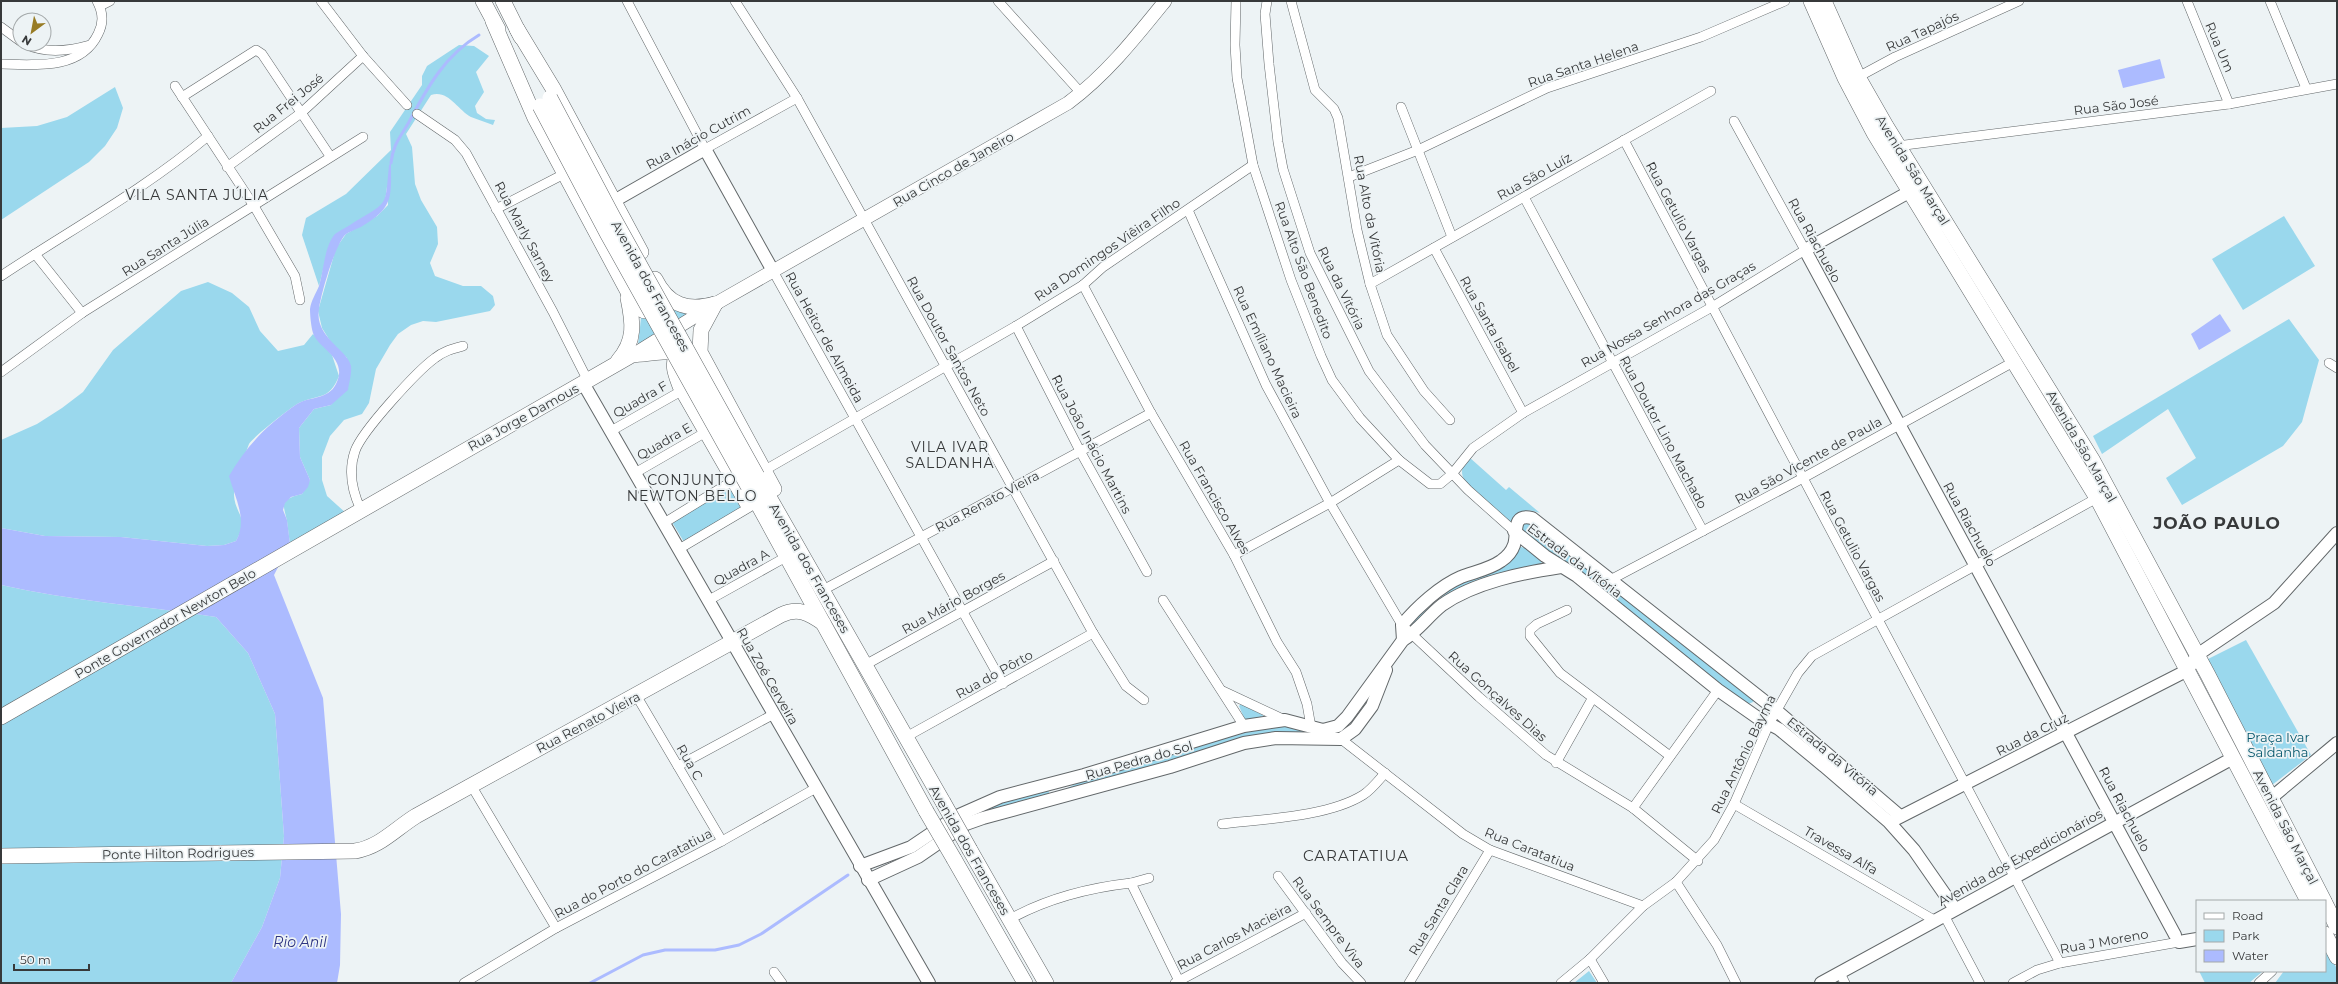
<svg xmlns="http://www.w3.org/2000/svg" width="2338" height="984" viewBox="0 0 2338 984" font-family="Montserrat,sans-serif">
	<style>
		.green { fill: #9ad8ed }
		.water { fill: #acbbff }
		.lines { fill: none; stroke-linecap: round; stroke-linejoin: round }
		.stream { stroke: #acbbff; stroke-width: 3 }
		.minor-casing { stroke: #626769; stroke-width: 10 }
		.tertiary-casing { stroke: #626769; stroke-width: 14 }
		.secondary-casing { stroke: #626769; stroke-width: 14 }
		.primary-casing { stroke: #626769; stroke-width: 16 }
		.minor { stroke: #fff; stroke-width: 9 }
		.tertiary { stroke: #fff; stroke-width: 12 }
		.secondary { stroke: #fff; stroke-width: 13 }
		.primary { stroke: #fff; stroke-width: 15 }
		.primary-bridge-casing { stroke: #626769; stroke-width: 16; stroke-linecap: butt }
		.primary-bridge { stroke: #fff; stroke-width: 15 }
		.labels { text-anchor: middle; stroke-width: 3.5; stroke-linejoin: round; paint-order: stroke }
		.street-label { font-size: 13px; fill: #37393a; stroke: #edf3f5 }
		.park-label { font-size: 13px; fill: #04566b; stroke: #edf3f5 }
		.neighbourhood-label { font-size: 14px; letter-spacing: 1px; fill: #37393a; stroke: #edf3f5 }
		.water-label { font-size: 14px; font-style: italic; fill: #2e3481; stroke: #edf3f5 }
		.quarter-label { font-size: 15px; letter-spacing: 1px; fill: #37393a; stroke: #edf3f5 }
		.district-label { font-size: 17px; font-weight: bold; letter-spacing: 1px; fill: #37393a; stroke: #edf3f5 }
	</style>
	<rect width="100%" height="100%" fill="#edf3f5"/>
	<g class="green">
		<path d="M 459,45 L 474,46 L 489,56 L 476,72 L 484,92 L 475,106 L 477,113 L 486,119 L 495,120 L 493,125 C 486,122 478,120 471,117 C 458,110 448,89 431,95 L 406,134 L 412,147 L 415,184 L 421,200 L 437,227 L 438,244 L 430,263 L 435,276 L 463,286 L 481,286 L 493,296 L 495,305 L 490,311 L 436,322 L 423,321 L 411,325 L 398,334 L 390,345 L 376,369 L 369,403 L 362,414 L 344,420 L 330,436 L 322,457 L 322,480 L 327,496 L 347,514 L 290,544 C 289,537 288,529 287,521 C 283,503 279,500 302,494 L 310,480 L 300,457 L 299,428 L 314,409 L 331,405 L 347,358 L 332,344 L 322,328 L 318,311 L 336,248 L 346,234 L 377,216 L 388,205 L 387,187 L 385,202 L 377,210 L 364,217 L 329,246 L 319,286 L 302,235 L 306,218 L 346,194 L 391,150 L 390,132 L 422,85 L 422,76 L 427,66 Z"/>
		<path d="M 115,87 L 123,108 L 117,128 L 105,146 L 89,162 L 1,220 L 1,128 L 37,126 L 67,117 Z"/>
		<path d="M 2284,216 L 2315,266 L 2243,310 L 2212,259 Z"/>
		<path d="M 208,282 L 232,293 L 249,307 L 260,331 L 278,351 L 304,345 L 313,334 L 332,355 L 339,376 C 329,401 318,394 299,403 C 291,407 252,438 249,444 C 246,451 234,489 234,495 C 235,515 250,517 236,541 L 224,545 L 207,546 L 121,537 L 45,536 L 1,528 L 1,440 L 37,424 L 62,408 L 83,392 L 113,350 L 181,291 Z"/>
		<path d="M 664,303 L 691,313 L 638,345 L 641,318 Z"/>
		<path d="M 2289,319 L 2319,360 L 2302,422 L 2283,446 L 2182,505 L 2166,478 L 2196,458 L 2168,409 L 2102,454 L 2093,436 Z"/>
		<path d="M 1469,457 L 1506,490 L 1509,487 L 1540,513 C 1525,507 1522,512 1510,522 L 1465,481 C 1459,471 1463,466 1469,457 Z"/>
		<path d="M 731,487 L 743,506 L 684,542 L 672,522 Z"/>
		<path d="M 1527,521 L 1754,700 L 1753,702 L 1746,705 L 1546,552 L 1521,531 L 1522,525 Z"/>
		<path d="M 1520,547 C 1527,547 1542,558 1542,565 L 1488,579 L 1411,627 L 1409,624 L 1451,589 Z"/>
		<path d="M 1,585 C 72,601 144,606 216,617 L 248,653 L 275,714 L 284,836 L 280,878 L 262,927 L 231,983 L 1,983 Z"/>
		<path d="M 2246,640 L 2311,755 L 2272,785 L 2208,659 Z"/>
		<path d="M 1241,704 L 1263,715 L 1263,716 L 1249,722 L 1245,720 L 1239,706 Z"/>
		<path d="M 1291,725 L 1305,730 L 1304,734 L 1145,769 L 1062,791 L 1081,781 L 1243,731 Z"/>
		<path d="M 1048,789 L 1050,796 L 988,813 L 966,816 L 995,803 Z"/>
		<path d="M 2325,945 L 2337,969 L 2337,983 L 2275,983 L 2284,971 L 2325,971 Z"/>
		<path d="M 1589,971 L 1597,983 L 1574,983 Z"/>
		<path d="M 2199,971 L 2263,971 L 2249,983 L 2205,983 Z"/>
	</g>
	<g class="water">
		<path d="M 2160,59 L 2165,78 L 2123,88 L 2118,70 Z"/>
		<path d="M 391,163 C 391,195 394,207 364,225 C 358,229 350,231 345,235 C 335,246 321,293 319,309 C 314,337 348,350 351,366 C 352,373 349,383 348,390 L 331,405 L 314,409 L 299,428 L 300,457 L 310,480 L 308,487 L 302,494 L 291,497 L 285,503 L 283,510 L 287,520 L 290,544 L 274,575 L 323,698 L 341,914 L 340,965 L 337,983 L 231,983 L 262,927 L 280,878 L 284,836 L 275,714 L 248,653 L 216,617 C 144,606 72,601 1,585 L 1,528 L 45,536 L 121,537 L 207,546 L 224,545 L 236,541 C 248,520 235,498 229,476 C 247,445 268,424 297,404 C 310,396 328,400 336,384 C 349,358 318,349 313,333 C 311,327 310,315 310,309 C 311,301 316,293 319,286 C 324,270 324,247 335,234 C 340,230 348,227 353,223 C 389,201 385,208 389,165 Z"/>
		<path d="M 2220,314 L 2231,331 L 2199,350 L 2191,334 Z"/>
	</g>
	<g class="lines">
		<g class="stream">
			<path d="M 391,163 C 393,144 400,138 409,122 C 427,88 445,55 479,35"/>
			<path d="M 590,983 L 643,955 L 665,950 L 715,950 L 739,945 L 761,934 L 848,875"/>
		</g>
		<defs>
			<g id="minor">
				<path d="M 321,1 L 363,56 L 407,105"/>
				<path d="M 627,1 L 705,149 L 797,98"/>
				<path d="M 735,1 L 797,98 L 1093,633 L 1126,686 L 1144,700"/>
				<path d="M 998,1 L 1081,93"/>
				<path d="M 1236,1 L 1235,45 L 1237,78 L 1253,165 L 1291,280 L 1321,356 L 1332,380 L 1360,418 L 1399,460 L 1430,484 L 1440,484 L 1452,474 L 1473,448 L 1523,413 L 1712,307 L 1805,250 L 1734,121"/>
				<path d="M 1267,1 L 1265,14 L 1269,64 L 1278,142 L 1283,169 L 1310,253 L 1369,371 L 1425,445 L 1468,490 L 1514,531"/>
				<path d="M 1291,1 L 1315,90 L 1334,109 L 1338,118 L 1357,230 L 1370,284 L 1387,335 L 1424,391 L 1450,420"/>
				<path d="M 2187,1 L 2229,104"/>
				<path d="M 2270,1 L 2306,88"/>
				<path d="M 100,6 L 110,1"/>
				<path d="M 1,27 L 20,41"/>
				<path d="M 25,44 C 46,54 69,51 90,45"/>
				<path d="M 1,64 C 35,65 81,70 98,34 C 104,23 103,12 97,1"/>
				<path d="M 1858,77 L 1895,57 L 2019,1"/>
				<path d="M 175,86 L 254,206 L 295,276 L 300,300"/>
				<path d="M 182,97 L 256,50 L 262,54 L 330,156"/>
				<path d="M 1401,107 L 1452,237"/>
				<path d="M 417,114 L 455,140 L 466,153 L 553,312 L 588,381"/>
				<path d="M 1624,140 L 2060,963"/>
				<path d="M 1897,146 L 2229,104 L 2337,84"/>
				<path d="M 227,167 L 301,113 L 363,56"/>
				<path d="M 1349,177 L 1418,150 L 1547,88 L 1701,37 L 1785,1"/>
				<path d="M 1524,197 L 1703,531"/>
				<path d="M 496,209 L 564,174"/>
				<path d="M 1188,210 L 1266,385 L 1330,503 L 1402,625 L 1479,697 L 1546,755 L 1633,808 L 1698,861"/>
				<path d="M 1434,248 L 1523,413"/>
				<path d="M 35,254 L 82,313"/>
				<path d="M 773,271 L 1003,684"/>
				<path d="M 1,276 C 70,230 144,190 208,136"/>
				<path d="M 1370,284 L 1711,91"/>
				<path d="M 1083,285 L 1151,413 L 1234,555 L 1277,642 L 1296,672 L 1307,704 L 1311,727"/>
				<path d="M 1016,326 L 1080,451 L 1147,572"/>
				<path d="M 2329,363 L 2337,368"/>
				<path d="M 1,372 L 82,313 L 363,137"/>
				<path d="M 611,431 L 683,390"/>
				<path d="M 765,470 L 1016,326 L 1083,285 L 1103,267 L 1253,165"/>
				<path d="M 635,473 L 706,432"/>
				<path d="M 361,510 C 352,491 348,471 355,451 C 362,431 417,371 435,358 C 444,351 452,349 463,346"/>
				<path d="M 664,523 L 734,480"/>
				<path d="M 679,549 L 750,507"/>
				<path d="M 1234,555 L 1330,503 L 1399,460"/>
				<path d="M 1612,579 L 1803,478 L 2015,361"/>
				<path d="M 823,590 L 1151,413"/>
				<path d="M 709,600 L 786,557"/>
				<path d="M 1163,600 L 1244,726"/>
				<path d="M 1567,610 L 1537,624 L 1530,630 L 1530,636 L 1560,673 L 1670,756"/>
				<path d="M 865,665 L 1054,561"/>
				<path d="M 1223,691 L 1285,720"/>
				<path d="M 636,695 L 722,841"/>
				<path d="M 906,737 L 1093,633"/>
				<path d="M 1341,739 L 1463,834 L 1490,850 L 1643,906"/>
				<path d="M 1556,763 L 1592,699"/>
				<path d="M 678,766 L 774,714"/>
				<path d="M 471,785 L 556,928"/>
				<path d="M 1734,804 L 1934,920"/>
				<path d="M 1633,808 L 1718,690"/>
				<path d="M 1222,824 C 1262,819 1328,817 1363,795 C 1371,790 1378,781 1385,773"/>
				<path d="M 1278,876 L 1342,963 L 1361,983"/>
				<path d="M 1676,882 L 1717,945 L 1736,983"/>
				<path d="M 1131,883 L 1149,878"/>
				<path d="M 1944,915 L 1980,983"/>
				<path d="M 1010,919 C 1048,898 1087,888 1131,883 L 1179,981"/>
				<path d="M 1590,959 L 1604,983"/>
				<path d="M 774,972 L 782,983"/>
				<path d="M 1840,973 L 1845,983"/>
				<path d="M 464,983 L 556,928 L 722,841 L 816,788"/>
				<path d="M 1175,983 L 1306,913"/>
				<path d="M 1409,983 L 1490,850"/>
				<path d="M 1561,983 L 1590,959 L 1643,906 L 1676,882 L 1714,840 L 1734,804 L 1769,724 L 1798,673 L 1812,656 L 2097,498"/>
				<path d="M 2013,983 L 2037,970 L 2060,963 L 2179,942 L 2177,938"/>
				<path d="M 2259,983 L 2272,971"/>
			</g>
			<g id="tertiary">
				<path d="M 1909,192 L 1805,250 L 2175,935"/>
				<path d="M 614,201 L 705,149 L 773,271"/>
				<path d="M 583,383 L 929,983"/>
				<path d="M 1514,531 L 1545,556 L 1577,576 L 1718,690 L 1758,718 L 1779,729 L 1824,766 L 1889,822 L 1914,850 L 1955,909"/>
				<path d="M 1403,640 L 1402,625 C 1417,607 1440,586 1461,577 C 1474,572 1490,569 1501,561 C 1507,557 1512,551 1514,545 C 1518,534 1511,513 1532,518 L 1777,711 L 1900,816"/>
				<path d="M 2271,798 L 2337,743"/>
				<path d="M 1894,820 L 2188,670 L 2197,655 L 2274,603 L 2337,533"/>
				<path d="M 860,866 L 911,847 L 957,816 L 1000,797 L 1084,775 L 1244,726 L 1285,720 L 1323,730 L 1338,726 L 1347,717 L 1403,640 C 1418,631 1428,616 1442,605 C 1475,582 1522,573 1561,567"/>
				<path d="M 868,880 L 918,857 L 966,824 L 983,818 L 1170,767 L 1244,743 L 1276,738 L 1341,739 L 1355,729 L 1372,706 L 1386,670"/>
				<path d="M 2179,942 L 2197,939"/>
				<path d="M 1821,983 L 2233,758"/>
			</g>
			<path id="secondary" d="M 633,355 L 715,304 L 1068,103 C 1106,75 1136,37 1165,1"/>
			<g id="primary">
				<path d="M 483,1 L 498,29"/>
				<path d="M 503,1 L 521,37"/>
				<path d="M 1811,1 L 1845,78 L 1874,133 L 2097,498 L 2308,901"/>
				<path d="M 1824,1 L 1858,77 L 1886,126 L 2093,461 L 2208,675 L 2324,901"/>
				<path d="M 493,21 L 535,118 L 634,303 C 641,313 651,314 659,305"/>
				<path d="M 517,29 L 554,90 L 641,252"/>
				<path d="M 655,279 C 668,305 687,312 715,304"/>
				<path d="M 715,304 L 701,330 L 700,352 L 774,489"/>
				<path d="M 681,353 C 669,361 676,375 680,386 L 747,503"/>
				<path d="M 618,361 C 636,341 633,322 628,298"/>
				<path d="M 757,476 L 943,802"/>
				<path d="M 748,486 L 926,811"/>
				<path d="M 1,717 L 632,355 C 656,354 691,343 707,366"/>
				<path d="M 970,850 L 1046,983"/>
				<path d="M 1,856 L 355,851 C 380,847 395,829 416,816 L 781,615 C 798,607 809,613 823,623"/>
				<path d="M 954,859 L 1025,983"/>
				<path d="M 2325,903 L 2337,927"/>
				<path d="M 2325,934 L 2337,957"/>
			</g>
		</defs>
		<use href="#minor" class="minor-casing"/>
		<use href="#tertiary" class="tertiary-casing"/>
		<use href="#secondary" class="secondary-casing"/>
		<use href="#primary" class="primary-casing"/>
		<use href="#minor" class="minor"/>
		<use href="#tertiary" class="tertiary"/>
		<use href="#secondary" class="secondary"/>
		<use href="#primary" class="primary"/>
		<defs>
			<g id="primary-bridge">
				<path d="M 550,98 L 613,217 L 757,476"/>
				<path d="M 540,106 L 607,233 L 748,486"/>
				<path d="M 943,802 L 970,850"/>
				<path d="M 926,811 L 954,859"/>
			</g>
		</defs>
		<use href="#primary-bridge" class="primary-bridge-casing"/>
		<use href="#primary-bridge" class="primary-bridge"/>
	</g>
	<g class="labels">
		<g class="street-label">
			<text transform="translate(1922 31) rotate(-25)" y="5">Rua Tapajós</text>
			<text transform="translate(2220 47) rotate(67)" y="5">Rua Um</text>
			<text transform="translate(1583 64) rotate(-19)" y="5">Rua Santa Helena</text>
			<text transform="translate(288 103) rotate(-39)" y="5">Rua Frei José</text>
			<text transform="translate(2116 105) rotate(-7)" y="5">Rua São José</text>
			<text transform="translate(698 137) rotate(-29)" y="5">Rua Inácio Cutrim</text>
			<text transform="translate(953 169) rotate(-30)" y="5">Rua Cinco de Janeiro</text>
			<text transform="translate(1913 170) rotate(58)" y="5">Avenida São Marçal</text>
			<text transform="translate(1534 176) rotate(-29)" y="5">Rua São Luíz</text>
			<text transform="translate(1370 214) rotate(79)" y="5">Rua Alto da Vitória</text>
			<text transform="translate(1679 217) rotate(62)" y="5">Rua Getulio Vargas</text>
			<text transform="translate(525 232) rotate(62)" y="5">Rua Marly Sarney</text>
			<text transform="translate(1815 240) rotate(61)" y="5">Rua Riachuelo</text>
			<text transform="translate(165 246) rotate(-32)" y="5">Rua Santa Júlia</text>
			<text transform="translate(1107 249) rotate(-34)" y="5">Rua Domingos Viêira Filho</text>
			<text transform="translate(1304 270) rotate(70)" y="5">Rua Alto São Benedito</text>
			<text transform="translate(651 286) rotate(61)" y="5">Avenida dos Franceses</text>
			<text transform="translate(1342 288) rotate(64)" y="5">Rua da Vitória</text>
			<text transform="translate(1668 314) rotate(-30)" y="5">Rua Nossa Senhora das Graças</text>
			<text transform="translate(1490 324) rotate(61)" y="5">Rua Santa Isabel</text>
			<text transform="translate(825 337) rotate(61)" y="5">Rua Heitor de Almeida</text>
			<text transform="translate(949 346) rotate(61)" y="5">Rua Doutor Santos Neto</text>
			<text transform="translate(1268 352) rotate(65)" y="5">Rua Emíliano Macieira</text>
			<text transform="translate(640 399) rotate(-30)" y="5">Quadra F</text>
			<text transform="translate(523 417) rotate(-29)" y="5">Rua Jorge Damous</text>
			<text transform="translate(1664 432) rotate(62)" y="5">Rua Doutor Lino Machado</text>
			<text transform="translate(664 441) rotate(-30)" y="5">Quadra E</text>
			<text transform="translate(1092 444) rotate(62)" y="5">Rua João Inácio Martins</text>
			<text transform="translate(2082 446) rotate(60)" y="5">Avenida São Marçal</text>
			<text transform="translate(1808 460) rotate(-29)" y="5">Rua São Vicente de Paula</text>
			<text transform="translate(1215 497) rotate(60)" y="5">Rua Francisco Alves</text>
			<text transform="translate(987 501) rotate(-28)" y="5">Rua Renato Vieira</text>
			<text transform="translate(1970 524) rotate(61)" y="5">Rua Riachuelo</text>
			<text transform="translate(1853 546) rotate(62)" y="5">Rua Getulio Vargas</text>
			<text transform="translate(1575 560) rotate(37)" y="5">Estrada da Vitória</text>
			<text transform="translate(741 567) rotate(-29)" y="5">Quadra A</text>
			<text transform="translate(810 568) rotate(60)" y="5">Avenida dos Franceses</text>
			<text transform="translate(953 602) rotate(-29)" y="5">Rua Mário Borges</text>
			<text transform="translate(165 623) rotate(-30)" y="5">Ponte Governador Newton Belo</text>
			<text transform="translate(994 674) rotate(-29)" y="5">Rua do Pôrto</text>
			<text transform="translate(768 676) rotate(60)" y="5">Rua Zoé Cerveira</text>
			<text transform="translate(1498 696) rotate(42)" y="5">Rua Gonçalves Dias</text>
			<text transform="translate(588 722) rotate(-28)" y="5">Rua Renato Vieira</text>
			<text transform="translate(2032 734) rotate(-27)" y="5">Rua da Cruz</text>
			<text transform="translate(1743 754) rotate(-64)" y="5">Rua Antônio Bayma</text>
			<text transform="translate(1833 756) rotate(40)" y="5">Estrada da Vitória</text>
			<text transform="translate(1139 760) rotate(-16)" y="5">Rua Pedra do Sol</text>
			<text transform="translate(690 762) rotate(60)" y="5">Rua C</text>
			<text transform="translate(2125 809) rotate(62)" y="5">Rua Riachuelo</text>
			<text transform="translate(2286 827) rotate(63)" y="5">Avenida São Marçal</text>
			<text transform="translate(1530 849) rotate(22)" y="5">Rua Caratatiua</text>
			<text transform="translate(970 850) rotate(60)" y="5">Avenida dos Franceses</text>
			<text transform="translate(1841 850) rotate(30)" y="5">Travessa Alfa</text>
			<text transform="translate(178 853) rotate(-1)" y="5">Ponte Hilton Rodrigues</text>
			<text transform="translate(2020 857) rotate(-29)" y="5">Avenida dos Expedicionários</text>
			<text transform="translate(633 873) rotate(-28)" y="5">Rua do Porto do Caratatiua</text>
			<text transform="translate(1438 910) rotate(-59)" y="5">Rua Santa Clara</text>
			<text transform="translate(1329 922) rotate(53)" y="5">Rua Sempre Viva</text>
			<text transform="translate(1234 936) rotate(-28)" y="5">Rua Carlos Macieira</text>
			<text transform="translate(2104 941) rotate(-10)" y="5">Rua J Moreno</text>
		</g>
		<g class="park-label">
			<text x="2278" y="742">Praça Ivar<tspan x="2278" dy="15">Saldanha</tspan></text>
		</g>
		<g class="neighbourhood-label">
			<text x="197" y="200">VILA SANTA JÚLIA</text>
			<text x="950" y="452">VILA IVAR<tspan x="950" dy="16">SALDANHA</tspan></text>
			<text x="692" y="485">CONJUNTO<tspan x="692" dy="16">NEWTON BELLO</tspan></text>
		</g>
		<g class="water-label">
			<text x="300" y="947">Rio Anil</text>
		</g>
		<g class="quarter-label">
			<text x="1356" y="861">CARATATIUA</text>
		</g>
		<g class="district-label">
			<text x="2217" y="529">JOÃO PAULO</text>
		</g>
	</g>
	<rect width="2338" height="984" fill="none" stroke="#37393a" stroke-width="4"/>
	<rect x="2196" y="900" width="130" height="72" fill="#edf3f5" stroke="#a4a9aa"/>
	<rect x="2204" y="913" width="20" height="6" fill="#ffffff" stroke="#a4a9aa"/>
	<text x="2232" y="920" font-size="12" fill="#37393a">Road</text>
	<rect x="2204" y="930" width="20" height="12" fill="#9ad8ed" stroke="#a4a9aa"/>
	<text x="2232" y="940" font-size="12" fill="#37393a">Park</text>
	<rect x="2204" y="950" width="20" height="12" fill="#acbbff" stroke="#a4a9aa"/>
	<text x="2232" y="960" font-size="12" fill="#37393a">Water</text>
	<g transform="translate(32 32) rotate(212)"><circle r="19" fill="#edf3f5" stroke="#a4a9aa"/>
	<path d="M0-3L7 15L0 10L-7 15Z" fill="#987c25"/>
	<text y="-6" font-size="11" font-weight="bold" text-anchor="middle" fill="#37393a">N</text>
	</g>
	<path d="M14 964v6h75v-6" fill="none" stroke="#37393a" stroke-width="2"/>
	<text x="20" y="964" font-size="12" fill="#37393a" stroke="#edf3f5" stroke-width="3" paint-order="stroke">50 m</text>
</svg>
